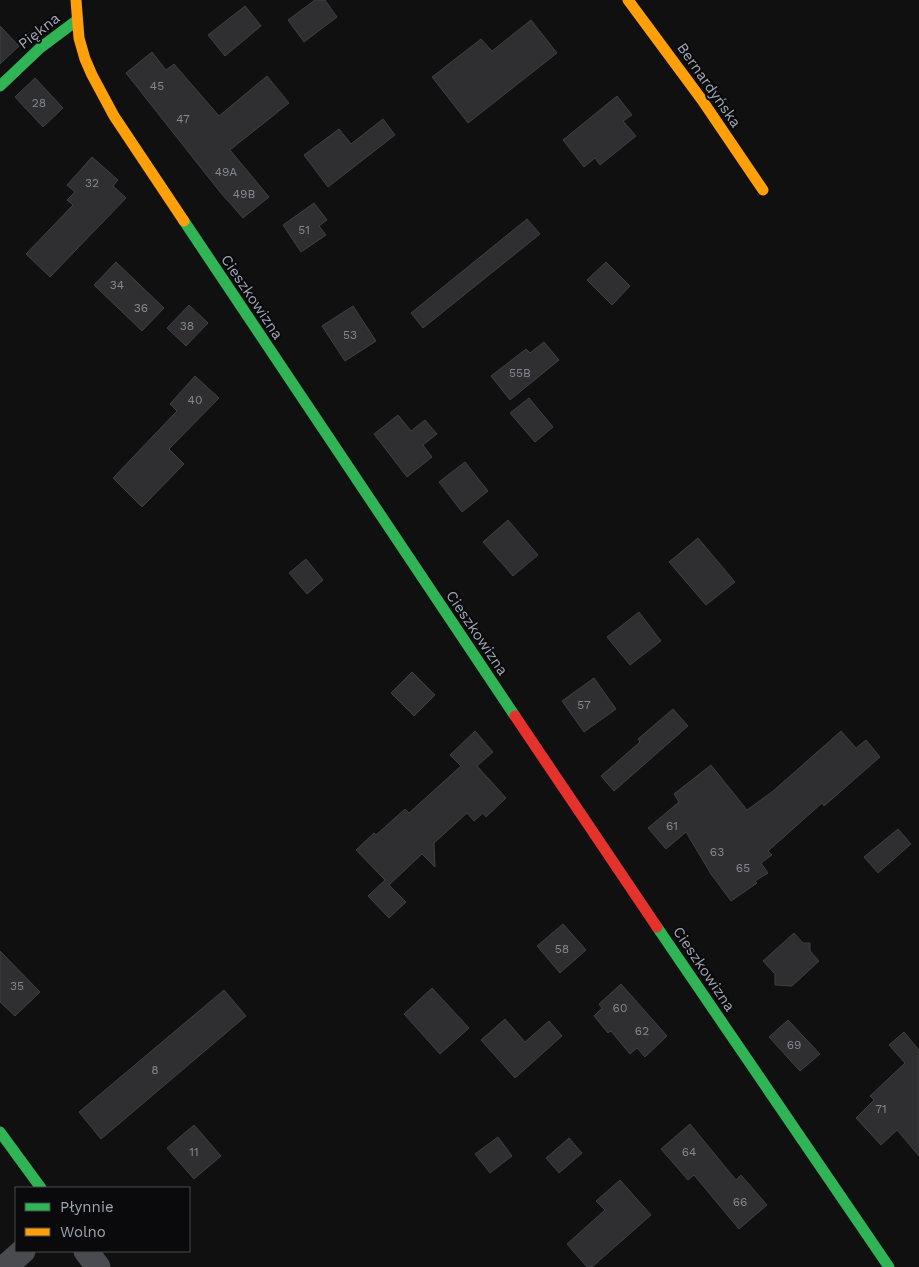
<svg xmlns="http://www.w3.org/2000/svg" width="919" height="1267" viewBox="0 0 919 1267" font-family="'Work Sans',sans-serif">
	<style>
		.building { fill: #2f2f31; stroke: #3e4044 }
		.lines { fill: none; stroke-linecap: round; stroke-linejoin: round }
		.street { stroke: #4a4b50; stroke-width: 25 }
		.fast { stroke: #30b455; stroke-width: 11 }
		.slow { stroke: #ff9f0a; stroke-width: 11 }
		.jam { stroke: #e5322d; stroke-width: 11 }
		.labels { text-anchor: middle; stroke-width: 4; stroke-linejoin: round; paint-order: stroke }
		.number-label { font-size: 12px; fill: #838892 }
		.street-label { font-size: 15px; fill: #9fa6b3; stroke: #0a0a0c }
	</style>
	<rect width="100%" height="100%" fill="#101010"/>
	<g class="building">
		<path d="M 315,0 L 325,0 L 337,17 L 304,42 L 288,20 Z"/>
		<path d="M 245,6 L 261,26 L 225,56 L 208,35 Z"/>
		<path d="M 531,20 L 557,53 L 468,123 L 432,77 L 481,39 L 492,51 Z"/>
		<path d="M 0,26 L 19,46 L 0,64 Z"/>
		<path d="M 152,52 L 166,70 L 174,64 L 219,116 L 267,76 L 289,103 L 230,150 L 269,197 L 243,218 L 220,192 L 126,73 Z"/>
		<path d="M 35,78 L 63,108 L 43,127 L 15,97 Z"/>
		<path d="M 617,96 L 632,115 L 623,121 L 636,136 L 600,165 L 595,158 L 584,167 L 563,140 Z"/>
		<path d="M 383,119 L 395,135 L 328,187 L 304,155 L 339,129 L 351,144 Z"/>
		<path d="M 92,157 L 118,180 L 113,186 L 126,198 L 50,277 L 26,254 L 73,205 L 67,200 L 75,192 L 67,185 Z"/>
		<path d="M 314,203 L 327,220 L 319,226 L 326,235 L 301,252 L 283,225 Z"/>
		<path d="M 527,219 L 540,234 L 423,328 L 411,313 Z"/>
		<path d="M 116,262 L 164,308 L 142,331 L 94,285 Z"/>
		<path d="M 606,262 L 630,286 L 612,305 L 587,280 Z"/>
		<path d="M 189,305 L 208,323 L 186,346 L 167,328 Z"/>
		<path d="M 353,306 L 376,341 L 345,361 L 322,326 Z"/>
		<path d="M 544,342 L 559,360 L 510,400 L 491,376 L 526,349 L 530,353 Z"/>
		<path d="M 195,376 L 219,398 L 169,449 L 184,464 L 142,507 L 113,478 L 177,411 L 170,404 Z"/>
		<path d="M 529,398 L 553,427 L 535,442 L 510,413 Z"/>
		<path d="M 398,415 L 411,431 L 425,420 L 437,434 L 423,445 L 432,457 L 407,477 L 374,434 Z"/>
		<path d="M 465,462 L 488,491 L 462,512 L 439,482 Z"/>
		<path d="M 508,520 L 538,555 L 513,576 L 483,542 Z"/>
		<path d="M 698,538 L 735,582 L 706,605 L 669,562 Z"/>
		<path d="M 306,559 L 323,580 L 307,594 L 289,573 Z"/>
		<path d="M 639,612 L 661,641 L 630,665 L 607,637 Z"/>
		<path d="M 412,672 L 435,695 L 414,716 L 391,693 Z"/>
		<path d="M 594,678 L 616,709 L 584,732 L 562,701 Z"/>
		<path d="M 673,709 L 688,726 L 614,791 L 601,776 L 640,742 L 638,739 Z"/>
		<path d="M 475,731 L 493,752 L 477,766 L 506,798 L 486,817 L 483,813 L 474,821 L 467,813 L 434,843 L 435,867 L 422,854 L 389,885 L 406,902 L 389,918 L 368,896 L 385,880 L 356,850 L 374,833 L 376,835 L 405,809 L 409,813 L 461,766 L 450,755 Z"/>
		<path d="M 841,731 L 856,748 L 866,740 L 880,757 L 824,806 L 822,803 L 768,851 L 772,855 L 761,863 L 768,873 L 755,881 L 757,883 L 731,901 L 711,874 L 686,832 L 666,849 L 648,828 L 679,802 L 674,794 L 711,765 L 747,810 L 772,792 Z"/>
		<path d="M 898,829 L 911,844 L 878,873 L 864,857 Z"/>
		<path d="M 563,924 L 586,950 L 560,973 L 537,946 Z"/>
		<path d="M 794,933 L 803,943 L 810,943 L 810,951 L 819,961 L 792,986 L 775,985 L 775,974 L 763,961 Z"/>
		<path d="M 0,951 L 40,992 L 15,1016 L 0,1002 Z"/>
		<path d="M 621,984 L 667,1036 L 645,1057 L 637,1048 L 630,1054 L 611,1031 L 608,1033 L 594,1016 L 602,1008 L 599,1004 Z"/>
		<path d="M 432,988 L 469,1028 L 440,1054 L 404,1014 Z"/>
		<path d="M 224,990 L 246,1016 L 101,1139 L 79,1112 Z"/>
		<path d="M 505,1019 L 525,1042 L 549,1021 L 562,1036 L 515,1078 L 481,1040 Z"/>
		<path d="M 788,1020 L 820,1054 L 800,1071 L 769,1037 Z"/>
		<path d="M 904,1032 L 919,1050 L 919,1156 L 897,1130 L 881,1145 L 856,1118 L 874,1100 L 870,1096 L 905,1063 L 889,1045 Z"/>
		<path d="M 690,1124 L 736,1180 L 741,1175 L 767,1205 L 739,1229 L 694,1175 L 688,1180 L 661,1149 Z"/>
		<path d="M 194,1125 L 221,1156 L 194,1179 L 167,1148 Z"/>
		<path d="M 498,1137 L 512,1156 L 490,1173 L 475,1154 Z"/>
		<path d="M 569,1138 L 582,1153 L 559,1173 L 546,1158 Z"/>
		<path d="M 620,1180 L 651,1215 L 592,1267 L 587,1267 L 567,1244 L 605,1210 L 596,1201 Z"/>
	</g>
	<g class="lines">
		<g class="street">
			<path d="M 86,1251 L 98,1267"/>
			<path d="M 5,1267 L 23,1251"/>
		</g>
		<g class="fast">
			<path d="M 0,86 L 40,48 L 76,21"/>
			<path d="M 184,221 L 515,716"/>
			<path d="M 657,927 L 889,1267"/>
			<path d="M 0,1132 L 41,1188"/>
		</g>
		<g class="slow">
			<path d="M 76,0 L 79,38 L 85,59 L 92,75 L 114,116 L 184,221"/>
			<path d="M 628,0 L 702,100 L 763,190"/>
		</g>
		<path class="jam" d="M 515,716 L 657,927"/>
	</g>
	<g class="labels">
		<g class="number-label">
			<text x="157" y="90">45</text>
			<text x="39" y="107">28</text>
			<text x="183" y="123">47</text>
			<text x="226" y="176">49A</text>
			<text x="92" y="187">32</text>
			<text x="244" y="198">49B</text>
			<text x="304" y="234">51</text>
			<text x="117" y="289">34</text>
			<text x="141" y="312">36</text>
			<text x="187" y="330">38</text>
			<text x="350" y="339">53</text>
			<text x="520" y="377">55B</text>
			<text x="195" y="404">40</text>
			<text x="584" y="709">57</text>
			<text x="672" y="830">61</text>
			<text x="717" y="856">63</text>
			<text x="743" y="872">65</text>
			<text x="562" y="953">58</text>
			<text x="17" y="990">35</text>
			<text x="620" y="1012">60</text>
			<text x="642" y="1035">62</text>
			<text x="794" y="1049">69</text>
			<text x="155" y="1074">8</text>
			<text x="881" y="1113">71</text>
			<text x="194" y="1156">11</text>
			<text x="689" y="1156">64</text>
			<text x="740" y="1206">66</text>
		</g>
		<g class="street-label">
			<text transform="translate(39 31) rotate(-38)" y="5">Piękna</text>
			<text transform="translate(709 85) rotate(55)" y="5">Bernardyńska</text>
			<text transform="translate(252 297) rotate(56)" y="5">Cieszkowizna</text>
			<text transform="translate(477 633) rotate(56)" y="5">Cieszkowizna</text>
			<text transform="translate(704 969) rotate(56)" y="5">Cieszkowizna</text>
		</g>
	</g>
	<rect x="15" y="1187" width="175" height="65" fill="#0a0a0c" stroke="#46484f"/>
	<rect x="25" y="1203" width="25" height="8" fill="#30b455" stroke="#46484f"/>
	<text x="60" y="1212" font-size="15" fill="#9fa6b3">Płynnie</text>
	<rect x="25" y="1228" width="25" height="8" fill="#ff9f0a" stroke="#46484f"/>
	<text x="60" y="1237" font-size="15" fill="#9fa6b3">Wolno</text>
</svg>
